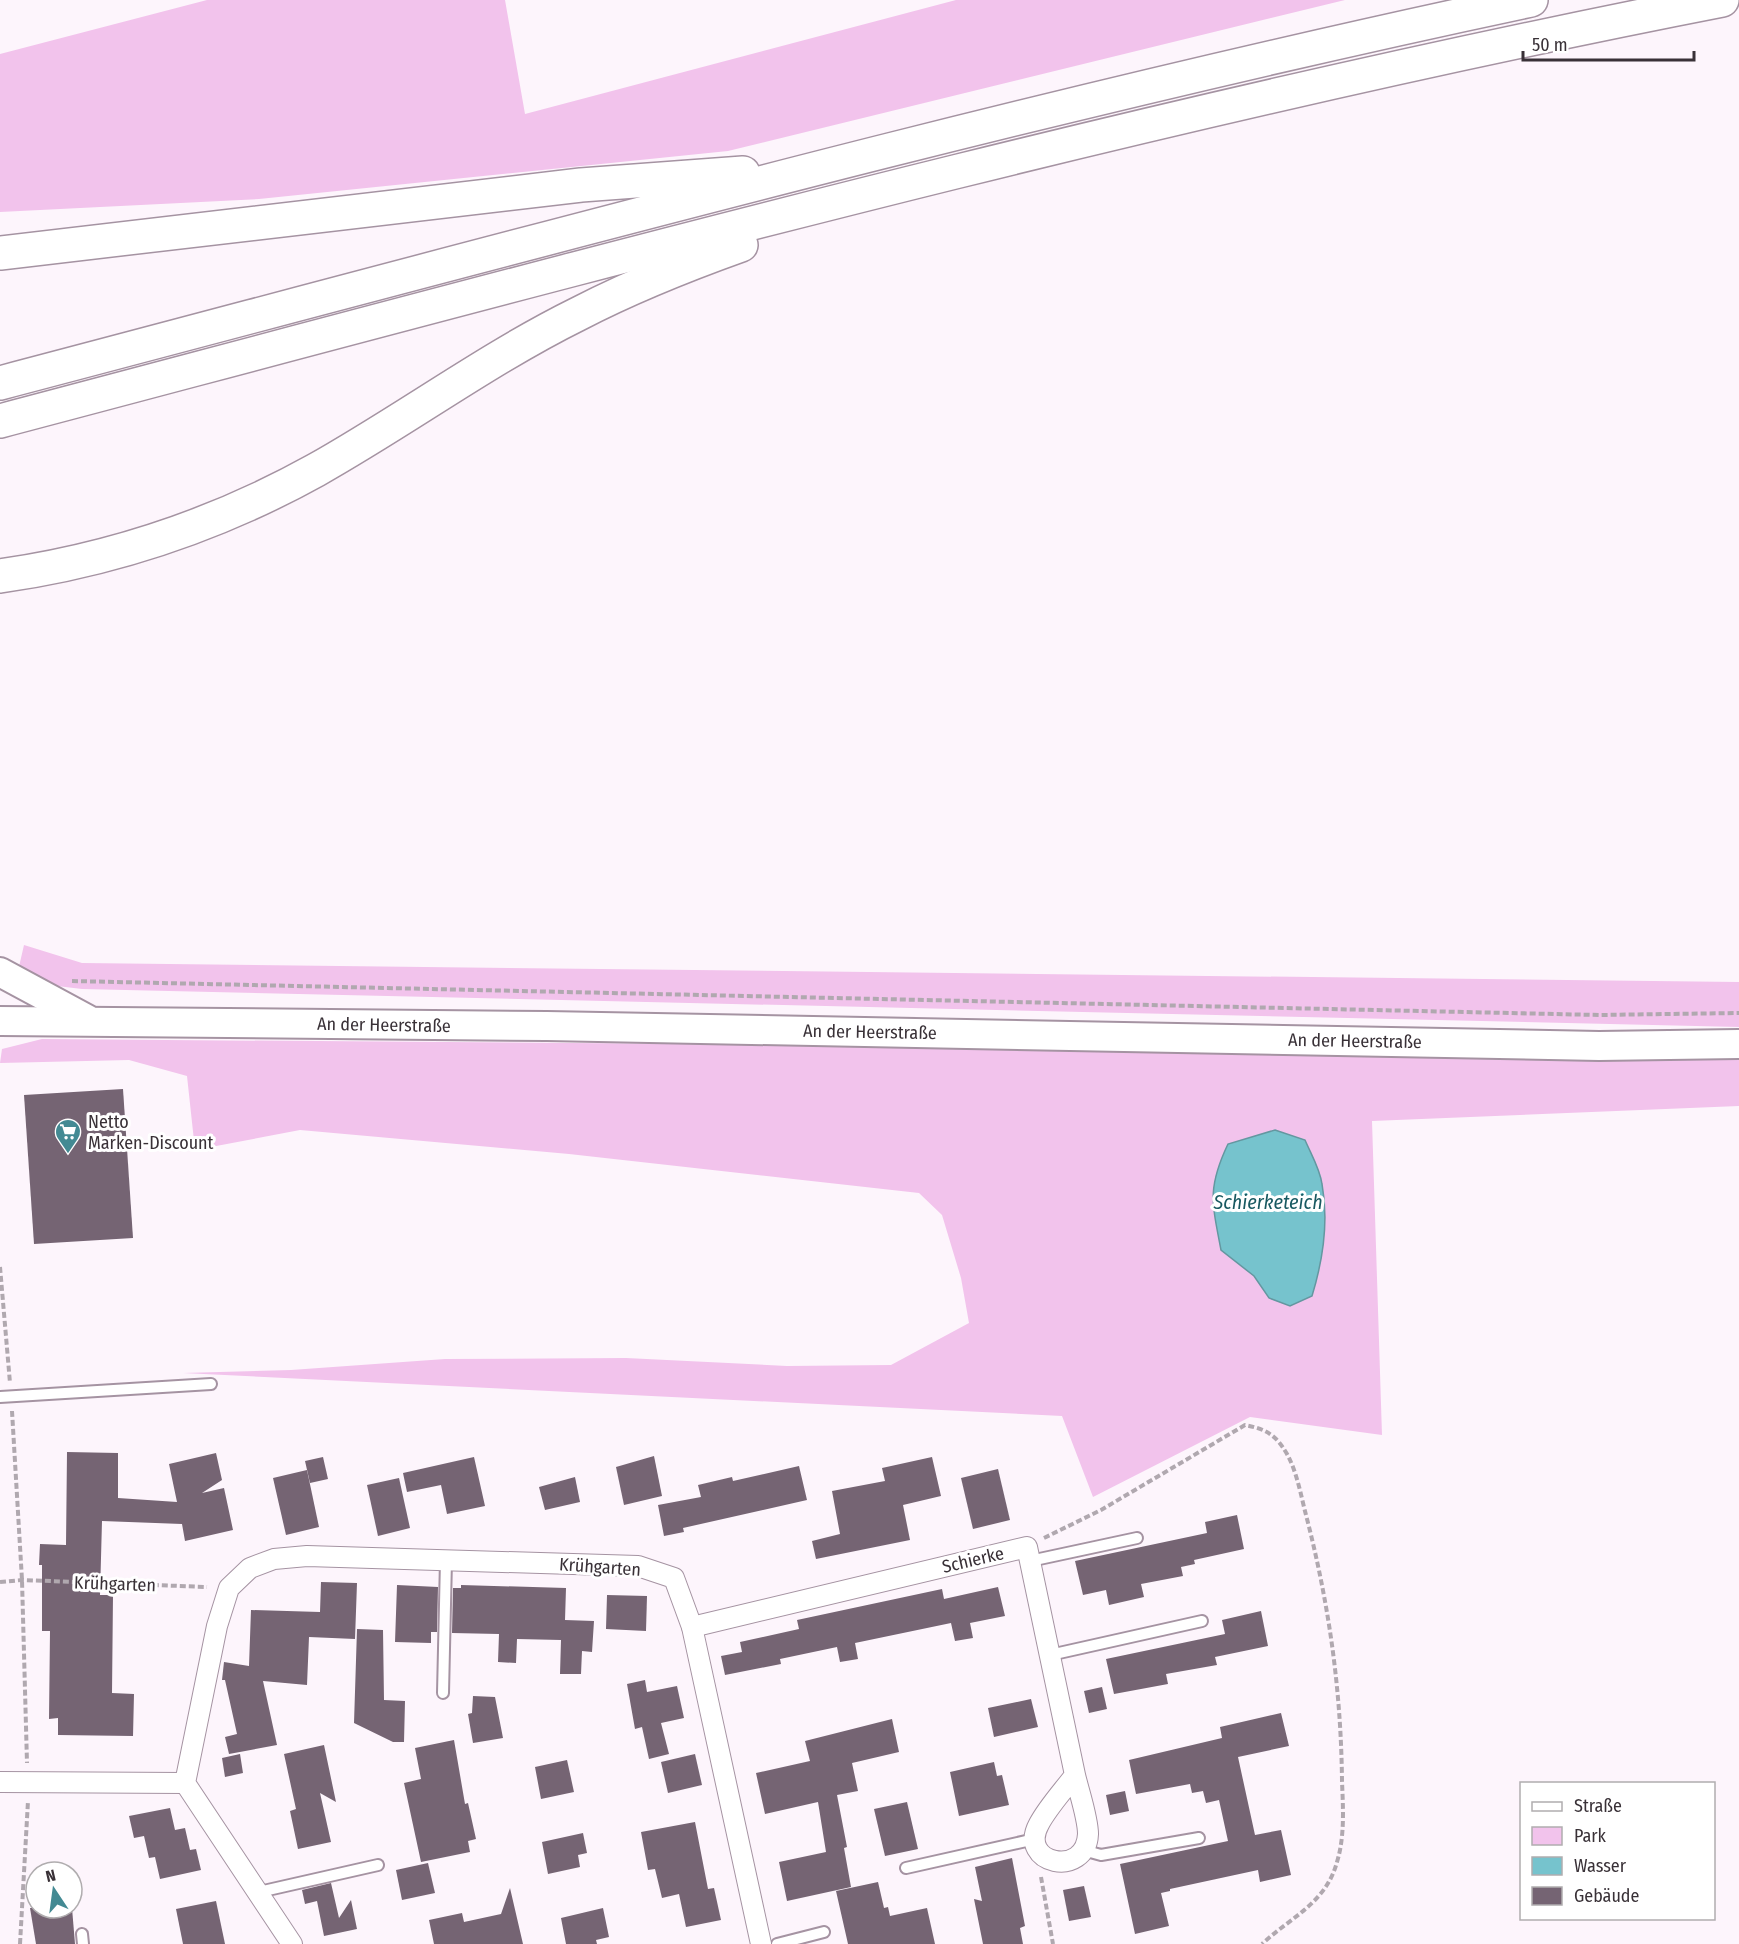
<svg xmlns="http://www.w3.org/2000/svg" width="1739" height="1944" viewBox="0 0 1739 1944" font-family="'Fira Sans Condensed',sans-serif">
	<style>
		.green { fill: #f2c3ec }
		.water { fill: #76c3cd; stroke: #6497a0; stroke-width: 1.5 }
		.building { fill: #756473 }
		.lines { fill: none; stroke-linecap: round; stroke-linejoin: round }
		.lane-casing { stroke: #a593a2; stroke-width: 14 }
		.street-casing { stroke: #a593a2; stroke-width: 22 }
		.secondary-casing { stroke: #a593a2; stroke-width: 32 }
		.highway-casing { stroke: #a593a2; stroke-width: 36 }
		.path { stroke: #b0a8af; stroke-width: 4; stroke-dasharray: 6 3; stroke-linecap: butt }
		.lane { stroke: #fff; stroke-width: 10 }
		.street { stroke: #fff; stroke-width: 20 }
		.secondary { stroke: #fff; stroke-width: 28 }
		.highway { stroke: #fff; stroke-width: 33 }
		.labels { text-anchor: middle; stroke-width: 6; stroke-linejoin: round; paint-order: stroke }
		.street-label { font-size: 18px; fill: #393137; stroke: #fff }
		.poi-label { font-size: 18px; fill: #393137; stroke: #fff; text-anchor: start }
		.water-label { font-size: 20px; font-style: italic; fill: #185961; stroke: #fff }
	</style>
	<rect width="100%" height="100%" fill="#fdf5fc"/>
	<g class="green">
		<path d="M 207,0 L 505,0 L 525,114 L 956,0 L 1345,0 L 728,151 L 259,199 L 0,212 L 0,54 Z"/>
		<path d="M 24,945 L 82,963 L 1739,982 L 1739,1027 L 82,989 L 57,986 L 18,971 Z"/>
		<path d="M 42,1039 L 1093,1047 L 1739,1059 L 1739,1106 L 1372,1121 L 1382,1435 L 1250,1417 L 1093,1497 L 1062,1416 L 183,1373 L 291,1370 L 445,1359 L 626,1358 L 787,1366 L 891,1365 L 969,1323 L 961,1278 L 942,1215 L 919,1193 L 569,1154 L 300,1130 L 195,1150 L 187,1076 L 129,1060 L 0,1063 L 2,1049 Z"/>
	</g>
	<path class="water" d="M 1275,1130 L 1305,1140 C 1311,1154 1320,1169 1322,1184 C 1329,1222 1323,1260 1312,1296 L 1290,1306 L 1269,1298 L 1254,1276 L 1221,1250 C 1212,1203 1207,1188 1228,1144 Z"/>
	<g class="building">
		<path d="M 123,1089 L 133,1238 L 34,1244 L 24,1095 Z"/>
		<path d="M 67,1452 L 118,1453 L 118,1498 L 177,1502 L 169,1464 L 216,1453 L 222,1480 L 202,1493 L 224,1488 L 233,1530 L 185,1541 L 182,1524 L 102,1521 L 100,1595 L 113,1595 L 112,1693 L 134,1694 L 133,1736 L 58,1735 L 58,1718 L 49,1719 L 50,1631 L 42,1631 L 42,1565 L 39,1565 L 40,1544 L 66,1545 Z"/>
		<path d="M 654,1456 L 662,1496 L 624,1505 L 616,1467 Z"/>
		<path d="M 323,1457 L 328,1479 L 310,1483 L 305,1461 Z"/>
		<path d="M 474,1457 L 485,1506 L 447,1514 L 441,1485 L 407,1492 L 403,1473 Z"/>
		<path d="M 932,1457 L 941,1496 L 903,1505 L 910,1540 L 816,1559 L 812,1541 L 840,1534 L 832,1491 L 885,1481 L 882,1468 Z"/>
		<path d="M 799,1466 L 807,1500 L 683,1528 L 684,1532 L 664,1536 L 658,1505 L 701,1497 L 698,1485 L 732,1477 L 733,1481 Z"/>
		<path d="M 998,1469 L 1010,1520 L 973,1529 L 961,1478 Z"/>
		<path d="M 307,1470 L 319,1527 L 286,1535 L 273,1478 Z"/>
		<path d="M 575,1477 L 580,1502 L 545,1510 L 539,1487 Z"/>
		<path d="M 399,1478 L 410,1528 L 378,1536 L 367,1485 Z"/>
		<path d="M 1237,1515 L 1244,1549 L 1194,1560 L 1195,1564 L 1181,1567 L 1183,1576 L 1141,1584 L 1144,1597 L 1109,1605 L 1106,1590 L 1083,1595 L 1075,1561 L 1207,1533 L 1205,1522 Z"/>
		<path d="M 321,1582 L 357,1583 L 355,1639 L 309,1637 L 307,1685 L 263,1681 L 277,1745 L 229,1754 L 225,1737 L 237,1734 L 225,1680 L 222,1680 L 224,1662 L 249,1666 L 251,1610 L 320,1612 Z"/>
		<path d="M 397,1585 L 438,1587 L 437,1632 L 431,1632 L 431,1643 L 395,1642 Z"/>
		<path d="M 461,1585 L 566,1588 L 565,1620 L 594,1621 L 592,1652 L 582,1651 L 581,1674 L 560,1674 L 561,1640 L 517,1639 L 516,1663 L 498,1662 L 499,1634 L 452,1633 L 453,1588 L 461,1588 Z"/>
		<path d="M 998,1587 L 1005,1616 L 970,1623 L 973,1638 L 955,1641 L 951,1623 L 855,1643 L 858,1659 L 840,1662 L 837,1647 L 780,1659 L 781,1664 L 725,1675 L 721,1656 L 742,1652 L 740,1642 L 799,1629 L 797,1620 L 942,1589 L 944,1599 Z"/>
		<path d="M 607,1595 L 647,1596 L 646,1631 L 606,1629 Z"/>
		<path d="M 1261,1611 L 1268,1646 L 1215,1657 L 1217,1665 L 1166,1674 L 1168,1684 L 1114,1694 L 1106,1659 L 1225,1634 L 1222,1620 Z"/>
		<path d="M 357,1629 L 383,1630 L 384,1700 L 405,1701 L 404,1742 L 393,1742 L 354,1723 Z"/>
		<path d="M 645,1680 L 647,1692 L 677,1686 L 684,1718 L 661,1723 L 669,1754 L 649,1759 L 642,1727 L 635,1729 L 627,1684 Z"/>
		<path d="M 1102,1687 L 1107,1709 L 1089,1713 L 1084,1691 Z"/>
		<path d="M 473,1696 L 495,1697 L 503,1738 L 473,1743 L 468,1714 L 472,1713 Z"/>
		<path d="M 1031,1699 L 1038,1727 L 994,1737 L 988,1708 Z"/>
		<path d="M 1281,1713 L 1289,1746 L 1238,1757 L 1255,1835 L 1281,1830 L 1291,1875 L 1260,1882 L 1258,1870 L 1170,1889 L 1170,1891 L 1161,1893 L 1169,1926 L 1135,1934 L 1120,1864 L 1228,1841 L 1219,1800 L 1206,1803 L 1203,1791 L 1192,1793 L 1190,1784 L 1136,1794 L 1129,1760 L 1222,1738 L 1220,1727 Z"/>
		<path d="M 892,1719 L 899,1752 L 852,1763 L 858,1791 L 837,1795 L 847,1847 L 844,1848 L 851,1887 L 787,1901 L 779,1862 L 826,1852 L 818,1802 L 765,1814 L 756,1773 L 810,1761 L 805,1741 Z"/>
		<path d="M 454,1740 L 465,1804 L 468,1803 L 476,1839 L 468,1841 L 470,1852 L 421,1862 L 404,1783 L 421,1779 L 415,1748 Z"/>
		<path d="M 324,1745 L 336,1802 L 320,1793 L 331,1842 L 298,1849 L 290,1811 L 296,1809 L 284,1754 Z"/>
		<path d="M 240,1754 L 243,1773 L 225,1777 L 222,1758 Z"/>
		<path d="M 695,1754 L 702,1785 L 668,1793 L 661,1762 Z"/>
		<path d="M 567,1760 L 574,1792 L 541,1799 L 535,1767 Z"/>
		<path d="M 994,1762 L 997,1776 L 1002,1775 L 1009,1805 L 959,1816 L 950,1772 Z"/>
		<path d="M 1125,1791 L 1129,1811 L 1110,1815 L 1106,1795 Z"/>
		<path d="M 907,1802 L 918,1849 L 885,1856 L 874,1809 Z"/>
		<path d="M 170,1808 L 175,1830 L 185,1828 L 190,1850 L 196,1849 L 201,1870 L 160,1879 L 155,1857 L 149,1858 L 144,1836 L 134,1838 L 129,1816 Z"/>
		<path d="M 695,1822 L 708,1889 L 714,1888 L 721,1920 L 686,1927 L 679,1894 L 662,1898 L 655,1869 L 648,1870 L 641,1832 Z"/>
		<path d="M 583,1833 L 587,1853 L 578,1855 L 580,1867 L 548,1874 L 542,1842 Z"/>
		<path d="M 1012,1858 L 1025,1926 L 1020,1928 L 1023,1944 L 983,1944 L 974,1899 L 982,1901 L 975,1867 Z"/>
		<path d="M 428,1863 L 435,1893 L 402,1900 L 396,1870 Z"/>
		<path d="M 878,1882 L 884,1908 L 888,1907 L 890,1916 L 927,1908 L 935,1944 L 848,1944 L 836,1891 Z"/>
		<path d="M 331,1883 L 339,1918 L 351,1900 L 357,1929 L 324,1936 L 317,1901 L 305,1904 L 302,1890 Z"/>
		<path d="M 1084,1886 L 1091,1917 L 1069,1921 L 1063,1890 Z"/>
		<path d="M 510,1888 L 523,1944 L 434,1944 L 429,1920 L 462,1913 L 464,1922 L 501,1914 Z"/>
		<path d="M 216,1901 L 225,1944 L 183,1944 L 176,1909 Z"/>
		<path d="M 30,1908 L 72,1908 L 75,1944 L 36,1944 Z"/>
		<path d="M 603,1908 L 609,1937 L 596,1940 L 597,1944 L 566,1944 L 561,1918 Z"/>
	</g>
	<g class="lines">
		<defs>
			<g id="lane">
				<path d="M 0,1397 L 211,1384"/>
				<path d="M 1030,1561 L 1137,1538"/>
				<path d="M 1050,1655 L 1202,1621"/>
				<path d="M 443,1693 L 446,1560"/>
				<path d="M 1083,1850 L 1101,1855 L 1199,1838"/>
				<path d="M 906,1868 L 1035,1839"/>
				<path d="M 259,1892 L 378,1865"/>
				<path d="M 82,1934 L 83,1944"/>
				<path d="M 777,1944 L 824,1932"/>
			</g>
			<g id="street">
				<path d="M 692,1627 L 1027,1547 L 1075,1775 C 1063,1791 1048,1807 1039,1824 C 1017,1864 1086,1879 1088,1834 C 1088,1818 1079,1792 1075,1775"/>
				<path d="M 0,1782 L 185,1783"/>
				<path d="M 292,1944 L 185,1783 L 217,1626 L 229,1588 L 250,1568 L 274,1559 L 307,1556 L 638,1566 L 674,1578 L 692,1627 L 761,1944"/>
			</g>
			<g id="secondary">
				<path d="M 0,972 L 87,1019"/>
				<path d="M 0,1021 L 547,1026 L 1599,1046 L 1739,1044"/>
			</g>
			<g id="highway">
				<path d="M 0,253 L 581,185 L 743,173"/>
				<path d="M 0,383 C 509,249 1016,109 1531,0"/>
				<path d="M 0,421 C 571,270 1142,113 1722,0"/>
				<path d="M 0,576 C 112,560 217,525 316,470 C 405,420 487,359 578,314 C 630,287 685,265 741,245"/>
			</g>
		</defs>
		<use href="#lane" class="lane-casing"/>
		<use href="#street" class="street-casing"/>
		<use href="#secondary" class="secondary-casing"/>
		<use href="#highway" class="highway-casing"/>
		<g class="path">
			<path d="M 72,981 L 1599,1015 L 1739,1013"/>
			<path d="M 0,1267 L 10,1383"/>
			<path d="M 12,1411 L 22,1580 L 27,1763"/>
			<path d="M 1044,1538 L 1101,1510 L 1245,1425 C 1266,1429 1276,1435 1287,1454 C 1297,1472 1301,1496 1306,1515 C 1329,1604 1341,1689 1342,1781 C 1343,1807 1345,1836 1337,1862 C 1326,1903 1291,1917 1262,1944"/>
			<path d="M 0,1582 L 22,1580 L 207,1587"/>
			<path d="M 1041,1877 L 1053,1944"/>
			<path d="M 20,1944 L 28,1801"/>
		</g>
		<use href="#lane" class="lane"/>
		<use href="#street" class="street"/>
		<use href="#secondary" class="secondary"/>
		<use href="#highway" class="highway"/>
	</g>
	<defs>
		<symbol id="supermarket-pin" viewBox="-11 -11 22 30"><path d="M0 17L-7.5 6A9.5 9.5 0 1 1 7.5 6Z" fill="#438a93" stroke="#fff"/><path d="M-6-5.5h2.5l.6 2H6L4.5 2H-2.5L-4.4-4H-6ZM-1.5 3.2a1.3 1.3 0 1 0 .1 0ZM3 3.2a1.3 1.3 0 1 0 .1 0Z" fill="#fff"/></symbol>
	</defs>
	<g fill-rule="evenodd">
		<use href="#supermarket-pin" x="53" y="1117" width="30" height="40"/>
	</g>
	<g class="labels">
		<g class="street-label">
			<text transform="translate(384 1025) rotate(1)" y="6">An der Heerstraße</text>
			<text transform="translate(870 1032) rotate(1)" y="6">An der Heerstraße</text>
			<text transform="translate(1355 1041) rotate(1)" y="6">An der Heerstraße</text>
			<text transform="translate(973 1560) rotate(-13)" y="6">Schierke</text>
			<text transform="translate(600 1567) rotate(4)" y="6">Krühgarten</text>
			<text transform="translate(115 1584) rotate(2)" y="6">Krühgarten</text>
		</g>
		<g class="poi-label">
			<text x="88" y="1128">Netto<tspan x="88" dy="21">Marken-Discount</tspan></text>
		</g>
		<g class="water-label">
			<text x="1268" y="1209">Schierketeich</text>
		</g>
	</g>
	<rect x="1520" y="1782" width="195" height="138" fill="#ffffff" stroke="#b0adaf" stroke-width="1.5"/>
	<rect x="1532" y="1802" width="30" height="9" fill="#ffffff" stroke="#b0adaf" stroke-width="1.5"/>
	<text x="1574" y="1812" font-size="18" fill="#393137">Straße</text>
	<rect x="1532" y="1827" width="30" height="18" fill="#f2c3ec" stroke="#b0adaf" stroke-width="1.5"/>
	<text x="1574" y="1842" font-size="18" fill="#393137">Park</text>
	<rect x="1532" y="1857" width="30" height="18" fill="#76c3cd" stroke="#b0adaf" stroke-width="1.5"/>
	<text x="1574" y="1872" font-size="18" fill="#393137">Wasser</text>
	<rect x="1532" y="1887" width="30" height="18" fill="#756473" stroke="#b0adaf" stroke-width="1.5"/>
	<text x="1574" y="1902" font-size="18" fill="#393137">Gebäude</text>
	<g transform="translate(54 1890) rotate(347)"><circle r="28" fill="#ffffff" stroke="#b0adaf" stroke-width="1.5"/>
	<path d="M0-4.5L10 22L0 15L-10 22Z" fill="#438a93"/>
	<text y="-9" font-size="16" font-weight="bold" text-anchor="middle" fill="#393137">N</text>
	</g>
	<path d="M1523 51v9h171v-9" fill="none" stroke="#393137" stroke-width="3"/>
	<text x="1532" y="51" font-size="18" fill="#393137" stroke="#ffffff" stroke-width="4.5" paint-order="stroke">50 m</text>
</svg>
